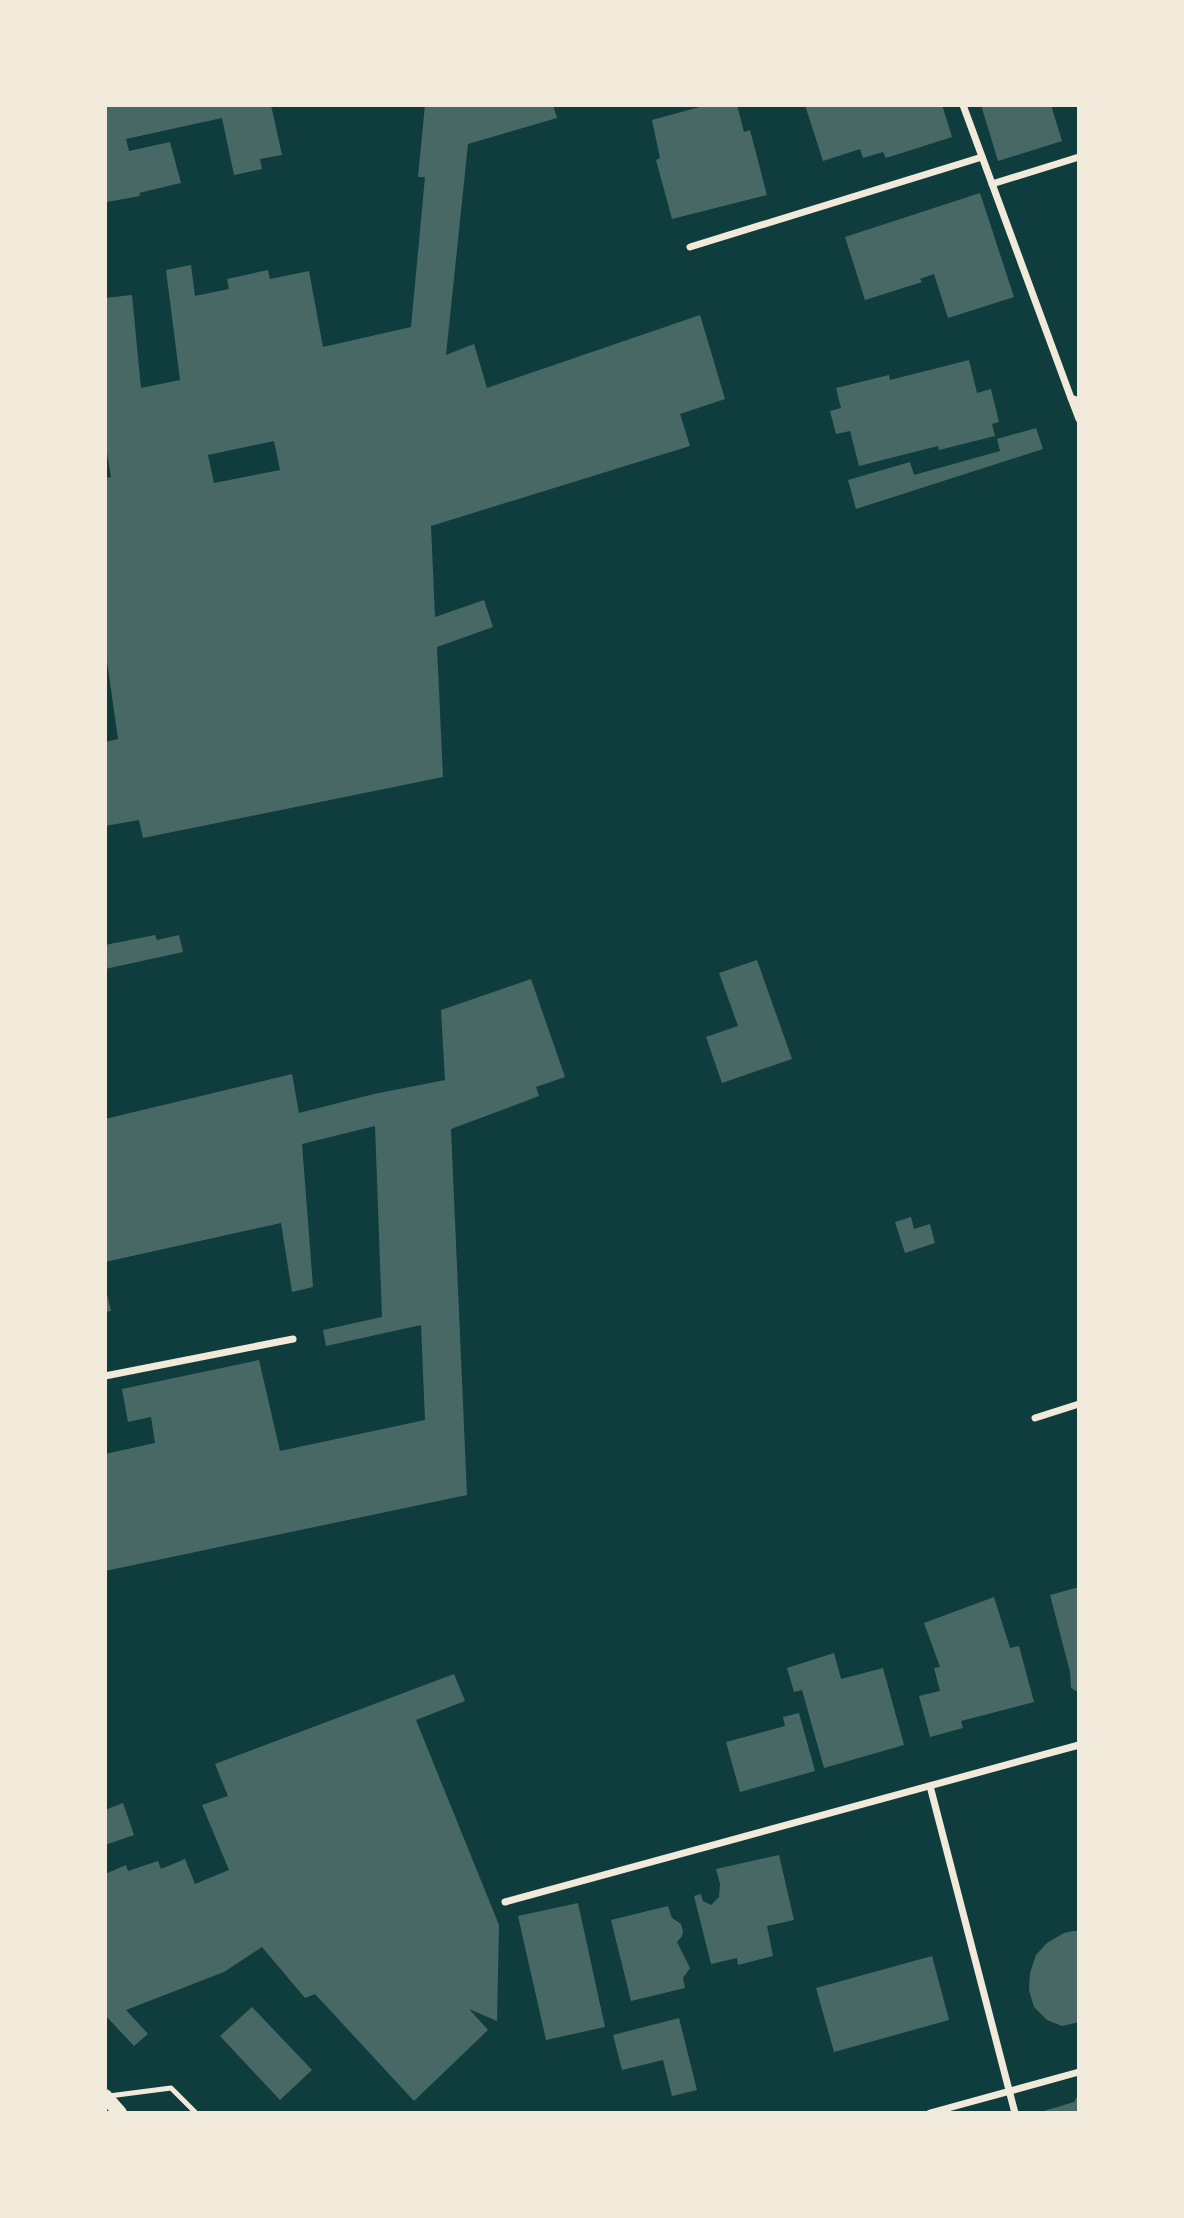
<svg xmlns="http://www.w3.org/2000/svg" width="1184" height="2218" viewBox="0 0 1184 2218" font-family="Commissioner,sans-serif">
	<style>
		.building { fill: #486865; fill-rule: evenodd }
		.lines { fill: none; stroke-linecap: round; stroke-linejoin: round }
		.service { stroke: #f1e9da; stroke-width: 5 }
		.minor { stroke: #f1e9da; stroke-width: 7 }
		.secondary { stroke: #f1e9da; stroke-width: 14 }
	</style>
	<rect width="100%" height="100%" fill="#0f3d3e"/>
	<g class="building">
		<path d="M 105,105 L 271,105 L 282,155 L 260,159 L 262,169 L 234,175 L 222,118 L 126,139 L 129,151 L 170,142 L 181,183 L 139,193 L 140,196 L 107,202 L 105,193 Z"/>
		<path d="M 425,105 L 553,105 L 557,118 L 468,144 L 446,355 L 474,344 L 487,388 L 700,315 L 725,399 L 680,414 L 690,446 L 431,526 L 435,617 L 484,600 L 493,627 L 437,647 L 443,777 L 143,838 L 139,820 L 105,826 L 105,742 L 118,739 L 105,647 L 105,478 L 111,477 L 105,441 L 105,298 L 132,295 L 141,388 L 180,380 L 166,270 L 191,265 L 195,296 L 229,289 L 227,279 L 268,270 L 270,279 L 309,271 L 323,347 L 411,327 L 425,177 L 418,177 ZM 274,441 L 280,470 L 214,483 L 208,455 Z"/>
		<path d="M 707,105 L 737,105 L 744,132 L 750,130 L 767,195 L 672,219 L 656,160 L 660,158 L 652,120 Z"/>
		<path d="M 805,105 L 942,105 L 952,137 L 886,158 L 883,152 L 863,158 L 860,149 L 823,161 Z"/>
		<path d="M 981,105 L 1051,105 L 1062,141 L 998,161 Z"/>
		<path d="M 980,193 L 1014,297 L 948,318 L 934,274 L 920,279 L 922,282 L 865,300 L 845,237 Z"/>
		<path d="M 969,360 L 977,393 L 991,389 L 999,422 L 992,424 L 995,436 L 939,450 L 938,446 L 859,466 L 850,431 L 836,434 L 830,411 L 841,408 L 836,388 L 889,375 L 890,380 Z"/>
		<path d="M 1036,428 L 1043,449 L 856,509 L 848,480 L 910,462 L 914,475 L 1000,451 L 997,439 Z"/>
		<path d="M 155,935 L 157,940 L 179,935 L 183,952 L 105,969 L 105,945 Z"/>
		<path d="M 757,960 L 792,1059 L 722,1083 L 706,1037 L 738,1026 L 719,973 Z"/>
		<path d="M 531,979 L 565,1077 L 536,1087 L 539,1096 L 451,1129 L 467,1495 L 105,1571 L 105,1454 L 155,1443 L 151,1417 L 128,1422 L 122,1389 L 259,1360 L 280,1451 L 425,1420 L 421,1325 L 326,1346 L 323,1330 L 382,1317 L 375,1126 L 302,1144 L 313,1287 L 292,1292 L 281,1223 L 105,1262 L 105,1119 L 292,1074 L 299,1113 L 374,1094 L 445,1080 L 441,1010 Z"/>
		<path d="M 911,1217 L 914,1229 L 930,1224 L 935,1243 L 905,1253 L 895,1222 Z"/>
		<path d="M 105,1286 L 111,1311 L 105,1312 Z"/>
		<path d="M 1079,1587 L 1079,1693 L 1071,1688 L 1070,1672 L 1050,1595 Z"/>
		<path d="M 994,1597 L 1010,1648 L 1019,1646 L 1034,1702 L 961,1721 L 963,1728 L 930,1737 L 919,1696 L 940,1691 L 934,1668 L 940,1667 L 924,1623 Z"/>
		<path d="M 834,1653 L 841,1679 L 883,1668 L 904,1745 L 824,1768 L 802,1690 L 794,1692 L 787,1668 Z"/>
		<path d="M 454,1674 L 465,1701 L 416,1720 L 499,1925 L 497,2021 L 469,2009 L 488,2030 L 414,2101 L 315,1994 L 305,1998 L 262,1947 L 224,1972 L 126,2010 L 148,2034 L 134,2046 L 105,2015 L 105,1874 L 126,1865 L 128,1871 L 158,1861 L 161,1869 L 185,1859 L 195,1884 L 229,1870 L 202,1805 L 228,1796 L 215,1764 Z"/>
		<path d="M 799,1713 L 815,1771 L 740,1792 L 726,1742 L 785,1726 L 783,1717 Z"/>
		<path d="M 123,1803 L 134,1835 L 105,1845 L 105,1810 Z"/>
		<path d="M 779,1855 L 794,1920 L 767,1926 L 773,1956 L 738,1965 L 737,1958 L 711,1964 L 694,1896 L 701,1894 L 703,1901 L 711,1905 L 719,1897 L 720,1884 L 716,1869 Z"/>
		<path d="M 578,1903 L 605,2027 L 546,2040 L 518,1916 Z"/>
		<path d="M 668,1906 L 672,1918 L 681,1924 L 683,1931 L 682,1936 L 677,1942 L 690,1968 L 683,1978 L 685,1988 L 631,2001 L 611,1920 Z"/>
		<path d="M 1073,1931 L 1079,1931 L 1079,2022 L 1062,2026 L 1047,2020 L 1034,2007 L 1029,1990 L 1030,1973 L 1036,1955 L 1047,1943 L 1064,1933 Z"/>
		<path d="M 932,1956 L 949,2020 L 834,2052 L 816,1988 Z"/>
		<path d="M 252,2007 L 312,2070 L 280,2100 L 220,2036 Z"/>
		<path d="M 679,2018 L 697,2090 L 672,2096 L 663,2060 L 622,2070 L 613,2035 Z"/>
		<path d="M 1079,2093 L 1079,2113 L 1037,2113 L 1074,2102 Z"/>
	</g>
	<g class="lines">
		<path class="service" d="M 109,2096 L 171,2088 L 196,2113"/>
		<g class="minor">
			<path d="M 963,105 L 1071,398 L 1079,401"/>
			<path d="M 992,184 L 1079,157"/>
			<path d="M 690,247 L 982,157"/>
			<path d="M 1071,398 L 1079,419"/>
			<path d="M 105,1376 L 293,1339"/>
			<path d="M 1035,1418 L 1079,1404"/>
			<path d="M 930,1786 L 1015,2113"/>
			<path d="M 505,1902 L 1079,1745"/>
			<path d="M 930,2113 L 1079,2072"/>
		</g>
		<path class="secondary" d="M 105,2096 L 120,2113"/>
	</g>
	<rect width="1184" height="2218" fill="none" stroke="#f1e9da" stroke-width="214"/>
</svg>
